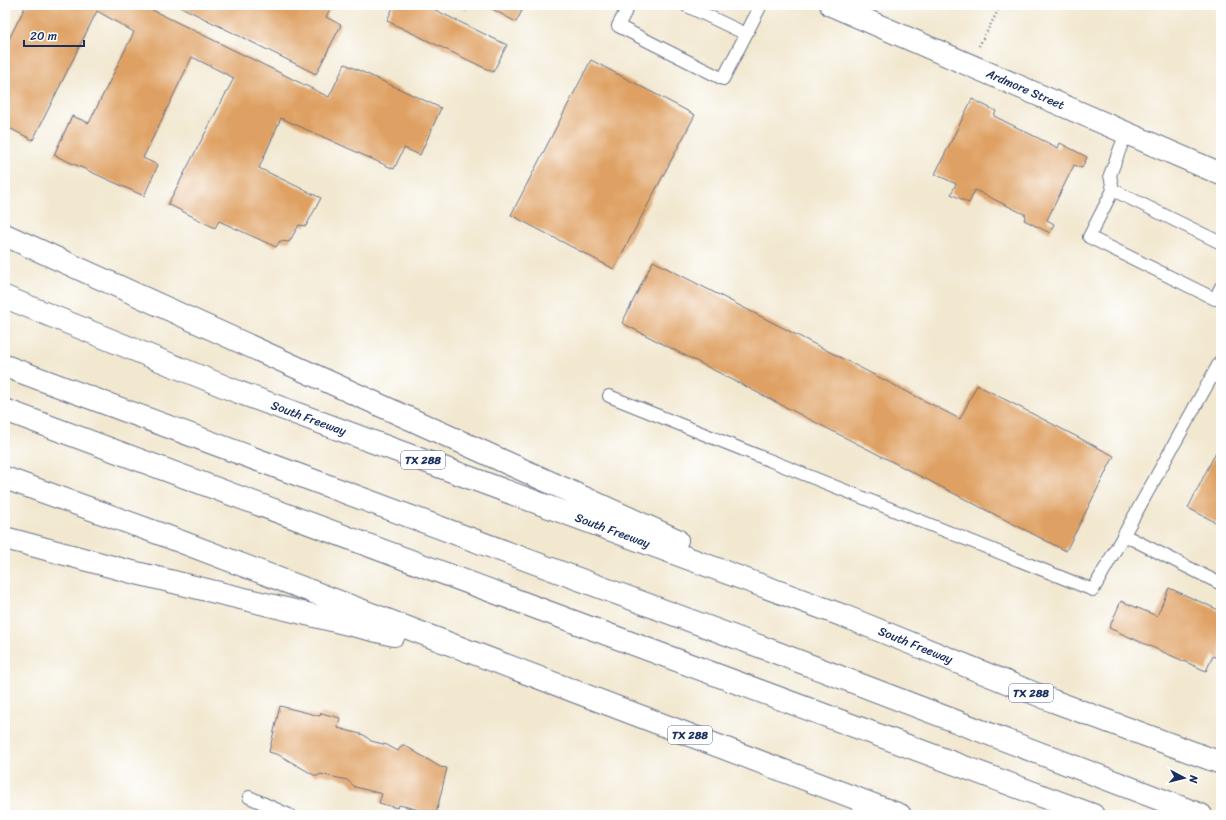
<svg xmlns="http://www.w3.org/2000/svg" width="1226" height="820" viewBox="0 0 1226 820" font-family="Sriracha,sans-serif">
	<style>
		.building { fill: #dfa164 }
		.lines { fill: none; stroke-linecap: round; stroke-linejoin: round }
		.lane-casing { stroke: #667086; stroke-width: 14 }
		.secondary-casing { stroke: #667086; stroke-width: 24 }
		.highway-casing { stroke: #667086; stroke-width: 24 }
		.path { stroke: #667086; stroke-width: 2.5; stroke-dasharray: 1 3; stroke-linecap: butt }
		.lane { stroke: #fff; stroke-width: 12 }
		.secondary { stroke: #fff; stroke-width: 22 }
		.highway { stroke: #fff; stroke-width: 22 }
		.labels { text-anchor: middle; stroke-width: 4; stroke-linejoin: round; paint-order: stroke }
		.shield { fill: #fff; stroke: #5f6d8e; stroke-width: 1 }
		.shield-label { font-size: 11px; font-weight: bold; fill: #1b2f5e }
		.street-label { font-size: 12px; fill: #1b2f5e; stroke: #fff }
	</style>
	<rect width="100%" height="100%" fill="#fff"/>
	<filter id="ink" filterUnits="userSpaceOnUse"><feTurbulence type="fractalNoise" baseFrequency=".025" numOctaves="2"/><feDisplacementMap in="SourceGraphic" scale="8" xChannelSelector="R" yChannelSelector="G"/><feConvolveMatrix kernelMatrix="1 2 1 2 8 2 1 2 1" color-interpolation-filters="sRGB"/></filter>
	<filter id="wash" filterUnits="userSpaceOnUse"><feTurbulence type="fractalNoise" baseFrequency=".012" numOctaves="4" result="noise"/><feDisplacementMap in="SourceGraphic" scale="16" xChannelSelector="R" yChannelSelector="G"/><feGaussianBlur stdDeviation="0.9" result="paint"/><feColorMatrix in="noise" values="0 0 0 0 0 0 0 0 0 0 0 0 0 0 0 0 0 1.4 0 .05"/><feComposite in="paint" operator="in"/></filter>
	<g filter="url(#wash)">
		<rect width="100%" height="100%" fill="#f2e8d0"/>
		<g id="blocks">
			<g class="building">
				<path d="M 26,5 L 142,5 L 329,97 L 345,64 L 441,108 L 420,155 L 404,148 L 394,169 L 281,118 L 259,168 L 321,198 L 306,226 L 299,225 L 289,242 L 280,241 L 276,247 L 219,221 L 215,228 L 168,204 L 234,78 L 192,57 L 143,158 L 158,165 L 144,196 L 54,155 L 72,116 L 89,123 L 134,32 L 97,11 L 33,140 L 5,126 L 5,47 Z"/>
				<path d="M 177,5 L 332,5 L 326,17 L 341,25 L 316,74 Z"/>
				<path d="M 394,5 L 425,5 L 507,45 L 493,72 L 387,21 Z"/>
				<path d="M 458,5 L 469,5 L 466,10 Z"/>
				<path d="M 485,5 L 525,5 L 516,22 Z"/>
				<path d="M 591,60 L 695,115 L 614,269 L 511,215 Z"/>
				<path d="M 972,99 L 996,111 L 994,116 L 1058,148 L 1060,143 L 1087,157 L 1082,168 L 1074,165 L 1047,220 L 1054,224 L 1050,233 L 1024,220 L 1026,215 L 975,190 L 969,203 L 951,194 L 956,184 L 935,174 Z"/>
				<path d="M 653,261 L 960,419 L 977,385 L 1114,456 L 1066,551 L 622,323 Z"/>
				<path d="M 1221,442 L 1221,525 L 1188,508 Z"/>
				<path d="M 1169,588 L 1221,611 L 1221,660 L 1213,656 L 1206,671 L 1109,628 L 1121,601 L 1157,616 Z"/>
				<path d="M 280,706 L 320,716 L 321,713 L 340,718 L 338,728 L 364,735 L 371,741 L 387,745 L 398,751 L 402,745 L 404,745 L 440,767 L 447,768 L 436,814 L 399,805 L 397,808 L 379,803 L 382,794 L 355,787 L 347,780 L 320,774 L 318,776 L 314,775 L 279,755 L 269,752 Z"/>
			</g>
		</g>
	</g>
	<g filter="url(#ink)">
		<use href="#blocks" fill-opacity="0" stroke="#667086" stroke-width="1"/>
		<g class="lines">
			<defs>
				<g id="lane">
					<path d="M 629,5 L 618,26 L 723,79 L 761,5"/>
					<path d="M 685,5 L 746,34"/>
					<path d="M 1126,133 L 1110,175 L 1113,190 L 1089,237 L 1215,299 L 1221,287"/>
					<path d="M 1113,190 L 1221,243"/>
					<path d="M 609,396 L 1093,590 L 1221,360"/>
					<path d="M 1124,535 L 1221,584"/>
					<path d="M 249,797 L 289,815"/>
				</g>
				<g id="secondary">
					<path id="s1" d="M 831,5 L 1221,174"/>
				</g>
				<g id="highway">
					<path d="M 5,235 L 677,540"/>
					<path id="s2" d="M 5,297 L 238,392 L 844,616 L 1053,701 L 1221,763"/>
					<path d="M 5,366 L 767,649 L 1201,815"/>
					<path d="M 5,410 L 1093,815"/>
					<path d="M 5,478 L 166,536 L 900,815"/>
					<path d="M 5,538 L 128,571 L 394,635"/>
				</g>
			</defs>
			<use href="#lane" class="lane-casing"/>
			<use href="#secondary" class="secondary-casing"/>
			<use href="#highway" class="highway-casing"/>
			<path class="path" d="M 979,46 L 1001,5"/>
			<use href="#lane" class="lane"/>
			<use href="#secondary" class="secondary"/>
			<use href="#highway" class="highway"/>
		</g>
	</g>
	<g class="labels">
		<g class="shield">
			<rect x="401" y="451" width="44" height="18" rx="3"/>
			<rect x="1009" y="684" width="44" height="18" rx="3"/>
			<rect x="668" y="726" width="44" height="18" rx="3"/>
		</g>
		<g class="shield-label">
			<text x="423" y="464">TX 288</text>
			<text x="1031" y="697">TX 288</text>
			<text x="690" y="739">TX 288</text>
		</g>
		<g class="street-label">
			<text dy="4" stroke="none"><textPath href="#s1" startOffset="212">Ardmore Street</textPath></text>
			<text dy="4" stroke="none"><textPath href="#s2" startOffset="327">South Freeway</textPath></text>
			<text dy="4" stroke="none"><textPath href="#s2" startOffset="651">South Freeway</textPath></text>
			<text dy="4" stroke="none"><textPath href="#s2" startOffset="975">South Freeway</textPath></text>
		</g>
	</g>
	<rect width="1226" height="820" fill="none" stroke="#fff" stroke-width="20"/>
	<g transform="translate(1184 778) rotate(97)" stroke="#ffffff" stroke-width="3" paint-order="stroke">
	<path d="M0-3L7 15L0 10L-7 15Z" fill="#1b2f5e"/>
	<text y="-6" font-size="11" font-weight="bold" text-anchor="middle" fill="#1b2f5e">N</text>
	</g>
	<path d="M24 40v6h60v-6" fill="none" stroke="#1b2f5e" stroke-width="2"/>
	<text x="30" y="40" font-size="12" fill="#1b2f5e" stroke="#ffffff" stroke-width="3" paint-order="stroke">20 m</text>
</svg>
